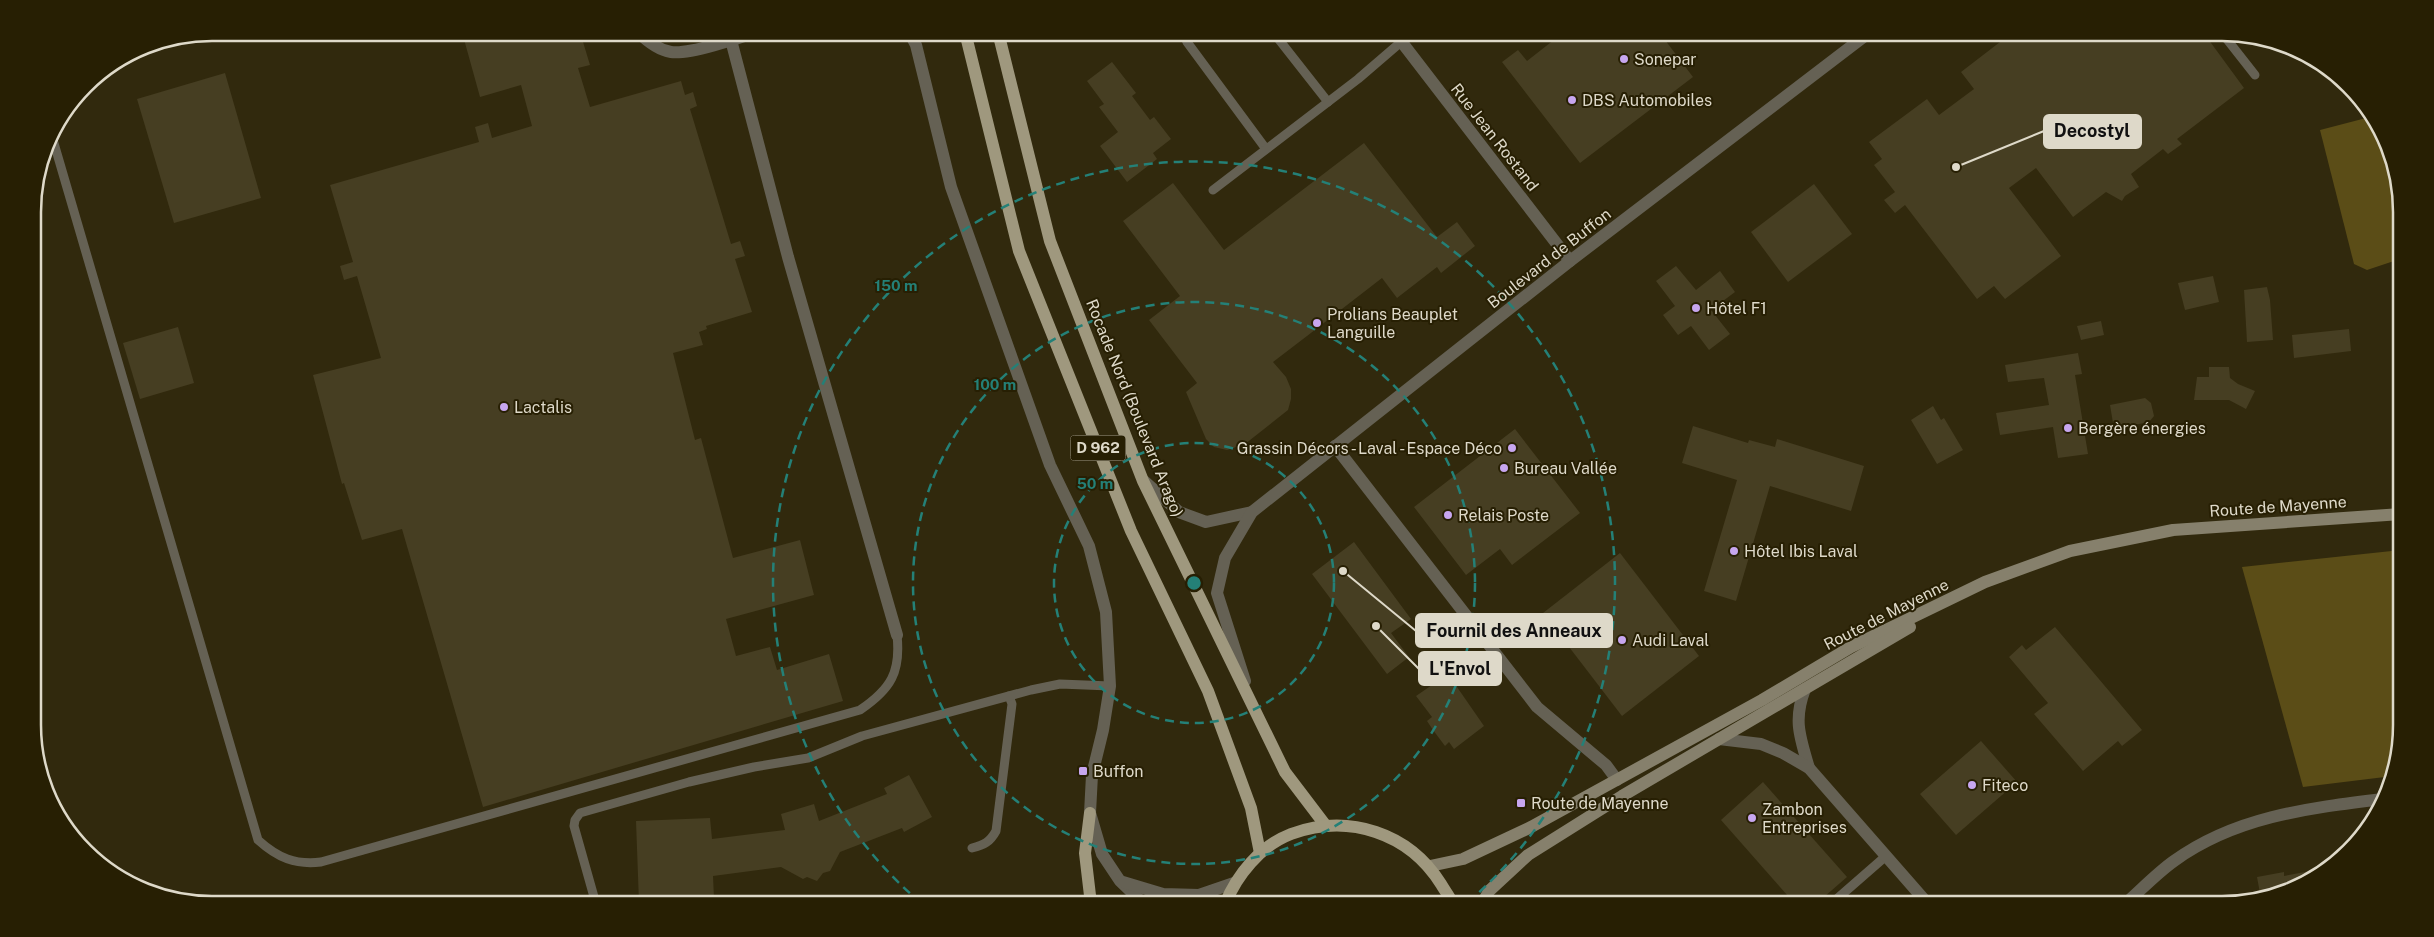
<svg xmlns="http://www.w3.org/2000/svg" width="2434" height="937" viewBox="0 0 2434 937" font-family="'Public Sans',sans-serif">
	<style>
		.green { fill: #5b4d17 }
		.building { fill: #463e22 }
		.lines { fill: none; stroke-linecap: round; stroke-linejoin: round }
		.lane { stroke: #656154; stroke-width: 9 }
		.street { stroke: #656154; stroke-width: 12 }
		.secondary { stroke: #86806c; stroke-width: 12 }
		.primary { stroke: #9f987e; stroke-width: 12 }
		.ring { fill: none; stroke: #248077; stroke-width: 2.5; stroke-dasharray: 9 6 }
		.poi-dot { fill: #c7a6ef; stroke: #271f03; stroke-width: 2 }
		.labels { text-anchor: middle; stroke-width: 4; stroke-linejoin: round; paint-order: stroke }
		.shield { fill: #271f03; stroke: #a7a18e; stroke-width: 1 }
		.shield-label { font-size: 15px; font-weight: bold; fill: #ded9c9 }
		.poi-label { font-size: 16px; fill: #ded9c9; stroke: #271f03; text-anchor: start }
		.street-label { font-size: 16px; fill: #ded9c9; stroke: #271f03 }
		.rim { fill: none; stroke: #ded9c9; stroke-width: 2.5 }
		.centre { fill: #248077; stroke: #271f03; stroke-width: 2.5 }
		.ring-label { font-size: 15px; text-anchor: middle; font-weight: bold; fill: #248077; stroke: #271f03; stroke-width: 4; stroke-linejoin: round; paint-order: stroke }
		.leader { fill: none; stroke: #ded9c9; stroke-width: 2 }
		.callout-dot { fill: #ded9c9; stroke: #271f03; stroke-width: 2 }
		.callout { fill: #ded9c9; stroke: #ded9c9; stroke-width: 2 }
		.callout-label { font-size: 18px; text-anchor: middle; font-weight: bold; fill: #111 }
	</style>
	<rect width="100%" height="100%" fill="#31290d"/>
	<g class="green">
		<path d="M 2370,117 L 2400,188 L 2400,259 L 2367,270 L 2354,264 L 2320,130 Z"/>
		<path d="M 2401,550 L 2401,725 L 2393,776 L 2303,787 L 2242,567 Z"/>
	</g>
	<g class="building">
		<path d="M 462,32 L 580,32 L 590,65 L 578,68 L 590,107 L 681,81 L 685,95 L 693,92 L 697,106 L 690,109 L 731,244 L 740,241 L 745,256 L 735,259 L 752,312 L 706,326 L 707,329 L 699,332 L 703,345 L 673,353 L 695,440 L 701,438 L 733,558 L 800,540 L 814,595 L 726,619 L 736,656 L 770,647 L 777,670 L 829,654 L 843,701 L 483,807 L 402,529 L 362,540 L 344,483 L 342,484 L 313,375 L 381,358 L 357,276 L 344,280 L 340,266 L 353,262 L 330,185 L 479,142 L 475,127 L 488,123 L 492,138 L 532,126 L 521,85 L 480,97 Z"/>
		<path d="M 1564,32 L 1659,32 L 1693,77 L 1580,163 L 1502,62 L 1518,50 L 1527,61 Z"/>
		<path d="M 2013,32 L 2203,32 L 2244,88 L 2177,139 L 2182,144 L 2168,154 L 2163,149 L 2131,174 L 2139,187 L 2125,196 L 2122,201 L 2106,192 L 2073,217 L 2036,168 L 2009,188 L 2061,256 L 2005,299 L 1994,286 L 1977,299 L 1905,205 L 1895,213 L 1884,200 L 1895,192 L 1874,165 L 1882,159 L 1869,142 L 1927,99 L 1939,115 L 1974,89 L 1961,72 Z"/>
		<path d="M 1112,62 L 1136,93 L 1132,96 L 1150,120 L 1154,117 L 1171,139 L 1153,153 L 1157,159 L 1127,182 L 1100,146 L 1118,132 L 1099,107 L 1104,104 L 1087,81 Z"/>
		<path d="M 225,73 L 261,198 L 174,223 L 137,99 Z"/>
		<path d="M 1364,143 L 1437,237 L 1457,222 L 1475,246 L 1441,273 L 1437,267 L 1397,298 L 1382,278 L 1307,336 L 1273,362 L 1286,377 L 1291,389 L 1291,399 L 1288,410 L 1245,444 L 1227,450 L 1214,447 L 1206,439 L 1186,392 L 1197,383 L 1149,320 L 1180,296 L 1123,221 L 1173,183 L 1224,250 Z"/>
		<path d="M 1814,184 L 1852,234 L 1788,282 L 1751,232 Z"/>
		<path d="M 1676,266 L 1696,290 L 1720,271 L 1735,292 L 1711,310 L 1730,334 L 1709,350 L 1691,326 L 1678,335 L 1663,315 L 1675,306 L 1656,281 Z"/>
		<path d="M 2213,276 L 2219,302 L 2185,310 L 2178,283 Z"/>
		<path d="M 2267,287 L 2270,300 L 2273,340 L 2247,342 L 2244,290 Z"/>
		<path d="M 2101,321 L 2104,335 L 2081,340 L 2077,326 Z"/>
		<path d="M 178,327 L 194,383 L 140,399 L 123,343 Z"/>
		<path d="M 2349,329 L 2351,351 L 2294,358 L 2292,335 Z"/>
		<path d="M 2078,353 L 2082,374 L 2075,375 L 2088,454 L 2058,458 L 2053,427 L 2000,435 L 1996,413 L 2049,405 L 2044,378 L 2008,382 L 2005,365 Z"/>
		<path d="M 2209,367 L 2229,367 L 2230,378 L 2238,384 L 2255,391 L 2246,409 L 2229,400 L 2194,400 L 2197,377 L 2209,377 Z"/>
		<path d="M 2145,398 L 2151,403 L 2154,416 L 2149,422 L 2114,429 L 2110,405 Z"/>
		<path d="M 1933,406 L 1941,420 L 1944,418 L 1963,450 L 1937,464 L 1911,420 Z"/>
		<path d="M 1693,426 L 1748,443 L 1749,440 L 1775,447 L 1777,439 L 1864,466 L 1851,511 L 1770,486 L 1736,601 L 1704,591 L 1737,480 L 1682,463 Z"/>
		<path d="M 1515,429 L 1580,513 L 1512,565 L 1500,549 L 1466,575 L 1414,507 Z"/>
		<path d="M 1354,542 L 1411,619 L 1391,633 L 1409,657 L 1387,674 L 1312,574 Z"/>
		<path d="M 1620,553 L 1699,656 L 1622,716 L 1543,613 Z"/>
		<path d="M 2055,627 L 2142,730 L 2122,746 L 2118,741 L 2083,771 L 2034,714 L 2048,703 L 2009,657 L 2022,645 L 2026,650 Z"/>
		<path d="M 1448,674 L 1484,726 L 1454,749 L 1449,742 L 1445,746 L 1433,730 L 1427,721 L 1432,717 L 1416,696 Z"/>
		<path d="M 1981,741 L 2017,782 L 1956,835 L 1920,794 Z"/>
		<path d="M 909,775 L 932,817 L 904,832 L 902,828 L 840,852 L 830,871 L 823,873 L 817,881 L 807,877 L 803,879 L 781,867 L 713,876 L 714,898 L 639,903 L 636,821 L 710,818 L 712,839 L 785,830 L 781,814 L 814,804 L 819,821 L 887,794 L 884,788 Z"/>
		<path d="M 1763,782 L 1847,877 L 1816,904 L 1795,904 L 1721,820 Z"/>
		<path d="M 2321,869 L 2322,872 L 2280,895 L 2261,899 L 2257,877 L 2284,872 L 2284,876 Z"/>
	</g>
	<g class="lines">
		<g class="lane">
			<path d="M 1183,32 L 1187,42 L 1266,149"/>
			<path d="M 1273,32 L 1328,102"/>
			<path d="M 2222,33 L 2255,75"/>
			<path d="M 51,133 L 258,840 C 278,858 295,865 321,862 L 860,710 C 891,689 901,672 897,635"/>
			<path d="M 1213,190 L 1358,79 L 1401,42"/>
			<path d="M 972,848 C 984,845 990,842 996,831 L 1012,704 L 1009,696"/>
			<path d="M 596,904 L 574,826 L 575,820 L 580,813 L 689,782 L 754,767 L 808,758 L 862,736 L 1031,690 L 1060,684 L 1110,686"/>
			<path d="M 1831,904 L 1886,856"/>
		</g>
		<g class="street">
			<path d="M 638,32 C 647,41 658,50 671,52 C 688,55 739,38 756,32"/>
			<path d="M 909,32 L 916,45 L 951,187 L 1050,465 L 1089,546 L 1106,612 L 1110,686 L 1103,730 L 1092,775 L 1090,813 L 1102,854 L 1120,881 L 1144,904"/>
			<path d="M 1394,32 L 1570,261"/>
			<path d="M 731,40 L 788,257 L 897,635"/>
			<path d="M 1335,446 L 1537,707 L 1606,765 L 1617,780"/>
			<path d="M 1144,481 L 1179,512 L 1206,522 L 1252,512"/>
			<path d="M 1245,681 L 1217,593 L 1225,558 L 1252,512 L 1570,261 L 1870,32"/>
			<path d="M 1805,689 C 1793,720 1800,737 1809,768"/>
			<path d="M 1719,739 L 1761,744 L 1783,753 L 1809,768 L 1928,904"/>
			<path d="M 1123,882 L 1163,894 L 1199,895 L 1234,883"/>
			<path d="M 2125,904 C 2141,890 2157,873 2174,861 C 2236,816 2310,808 2383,799"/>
		</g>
		<g class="secondary">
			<path d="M 1430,866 L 1463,859 L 1531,827 L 1762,700 L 1851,647 L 1985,582 L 2070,551 L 2173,530 L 2401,514"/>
			<path d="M 1482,904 L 1489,891 L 1528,855 L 1622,796 L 1910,627"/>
		</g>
		<g class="primary">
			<path d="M 965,32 L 1019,251 L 1131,531 L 1208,691 L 1251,808 L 1260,853"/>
			<path d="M 998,32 L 1050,241 L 1143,481 L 1285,772 L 1326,826"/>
			<path d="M 1090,813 L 1085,853 L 1091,904"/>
			<path d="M 1225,904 C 1237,875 1260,846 1291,834 C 1349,813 1409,833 1441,884 C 1445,891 1450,897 1453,904"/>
		</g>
	</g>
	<g class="ring">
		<circle cx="1194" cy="583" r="140"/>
		<circle cx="1194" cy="583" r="281"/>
		<path d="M921 903A421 421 0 1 1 1467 903"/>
	</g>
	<g class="poi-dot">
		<circle cx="1624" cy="59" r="5"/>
		<circle cx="1572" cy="100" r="5"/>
		<circle cx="1696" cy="308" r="5"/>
		<circle cx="1317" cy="323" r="5"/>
		<circle cx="504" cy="407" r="5"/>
		<circle cx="2068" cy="428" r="5"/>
		<circle cx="1512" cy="448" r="5"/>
		<circle cx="1504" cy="468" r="5"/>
		<circle cx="1448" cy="515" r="5"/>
		<circle cx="1734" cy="551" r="5"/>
		<circle cx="1622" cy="640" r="5"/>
		<rect x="1078" y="766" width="10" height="10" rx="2.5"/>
		<circle cx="1972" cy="785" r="5"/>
		<rect x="1516" y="798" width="10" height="10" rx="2.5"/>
		<circle cx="1752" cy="818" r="5"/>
	</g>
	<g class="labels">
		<rect class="shield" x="1070.5" y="435.5" width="55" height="25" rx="4"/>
		<g class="shield-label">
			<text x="1098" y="453">D 962</text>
		</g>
		<g class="poi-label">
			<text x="1634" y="65">Sonepar</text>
			<text x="1582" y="106">DBS Automobiles</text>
			<text x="1706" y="314">Hôtel F1</text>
			<text x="1327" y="320">Prolians Beauplet<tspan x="1327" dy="18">Languille</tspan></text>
			<text x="514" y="413">Lactalis</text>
			<text x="2078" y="434">Bergère énergies</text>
			<text x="1502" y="454" text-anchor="end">Grassin Décors - Laval - Espace Déco</text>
			<text x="1514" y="474">Bureau Vallée</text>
			<text x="1458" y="521">Relais Poste</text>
			<text x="1744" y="557">Hôtel Ibis Laval</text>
			<text x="1632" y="646">Audi Laval</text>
			<text x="1093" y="777">Buffon</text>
			<text x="1982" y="791">Fiteco</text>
			<text x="1531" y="809">Route de Mayenne</text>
			<text x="1762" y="815">Zambon<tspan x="1762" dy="18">Entreprises</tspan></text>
		</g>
		<g class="street-label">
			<text transform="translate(1495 137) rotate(52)" y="6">Rue Jean Rostand</text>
			<text transform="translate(1549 258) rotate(-38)" y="6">Boulevard de Buffon</text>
			<text transform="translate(1135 408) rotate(68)" y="6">Rocade Nord (Boulevard Arago)</text>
			<text transform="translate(2278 506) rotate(-4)" y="6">Route de Mayenne</text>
			<text transform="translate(1886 614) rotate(-27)" y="6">Route de Mayenne</text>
		</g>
	</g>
	<path d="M0 0H2434V937H0ZM212 41H2222A171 171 0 0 1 2393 212V725A171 171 0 0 1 2222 896H212A171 171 0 0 1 41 725V212A171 171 0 0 1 212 41Z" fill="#271f03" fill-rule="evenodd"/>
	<path class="rim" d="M212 41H2222A171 171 0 0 1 2393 212V725A171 171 0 0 1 2222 896H212A171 171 0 0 1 41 725V212A171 171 0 0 1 212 41Z"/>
	<circle cx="1194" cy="583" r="8" class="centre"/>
	<g class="ring-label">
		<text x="896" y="291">150 m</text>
		<text x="995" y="390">100 m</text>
		<text x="1095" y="489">50 m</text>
	</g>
	<path class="leader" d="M1956 167L2044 131M1343 571L1416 631M1376 626L1419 669"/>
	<g class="callout-dot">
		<circle cx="1956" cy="167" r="5"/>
		<circle cx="1343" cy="571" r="5"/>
		<circle cx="1376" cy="626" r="5"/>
	</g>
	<g class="callout">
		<rect x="2044" y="115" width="97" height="33" rx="5"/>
		<rect x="1416" y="614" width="196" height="33" rx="5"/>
		<rect x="1419" y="652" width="82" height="33" rx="5"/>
	</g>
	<g class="callout-label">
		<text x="2092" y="137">Decostyl</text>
		<text x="1514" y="637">Fournil des Anneaux</text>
		<text x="1460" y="675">L'Envol</text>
	</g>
</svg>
